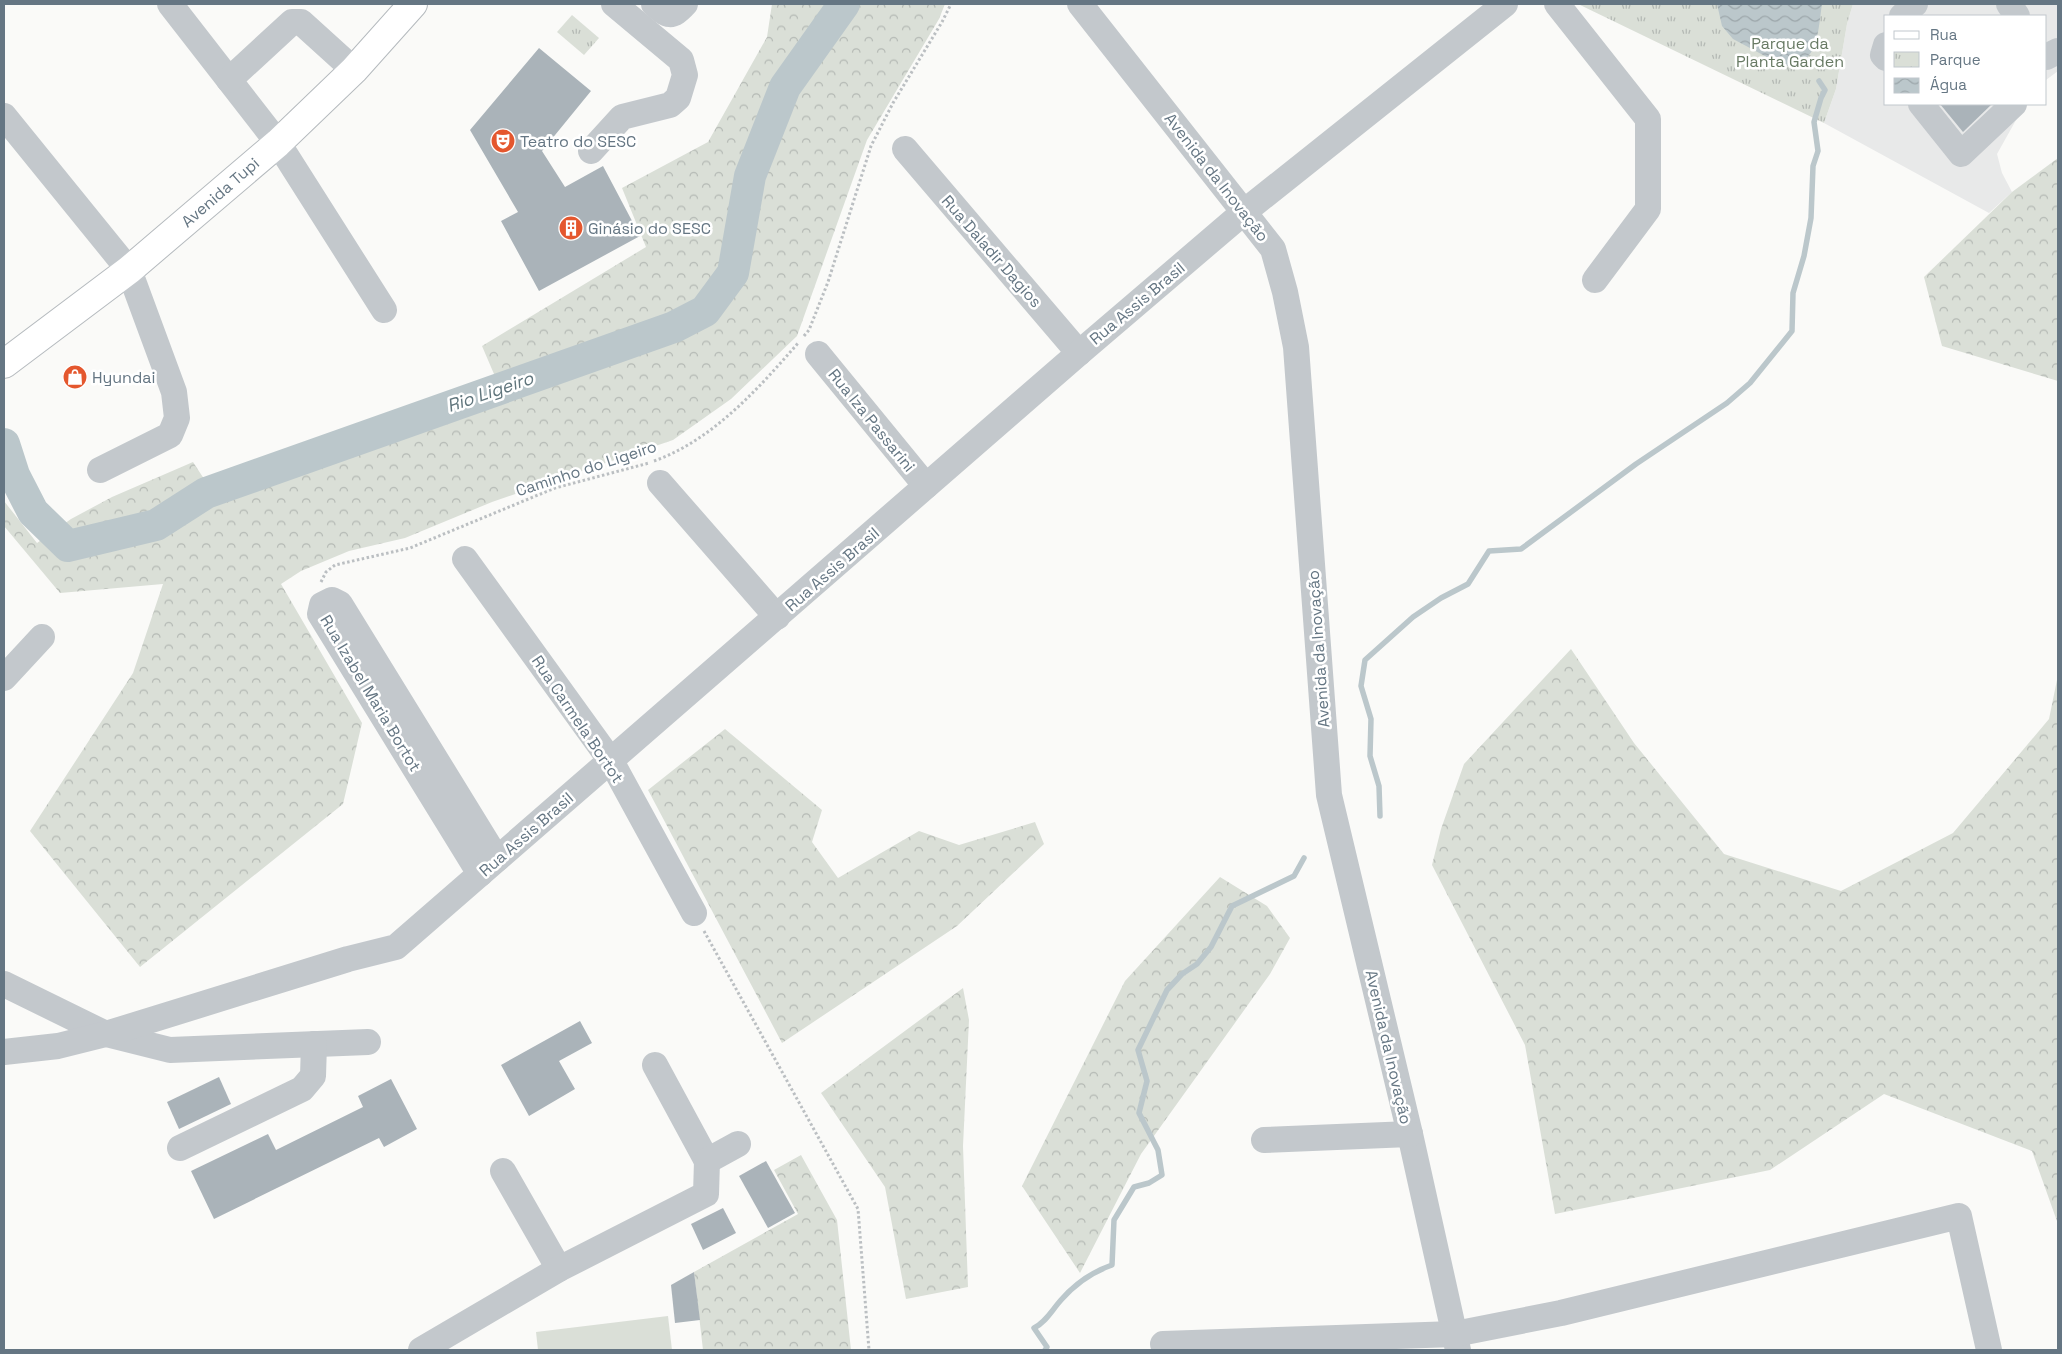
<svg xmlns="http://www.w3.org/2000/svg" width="2062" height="1354" viewBox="0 0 2062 1354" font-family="'Space Grotesk',sans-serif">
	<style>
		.built { fill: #e8e9e9 }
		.forest { fill: url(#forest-crowns) }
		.park { fill: url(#park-tufts) }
		.pitch { fill: #dadfd7 }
		.water { fill: url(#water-waves) }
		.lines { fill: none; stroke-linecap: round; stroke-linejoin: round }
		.stream { stroke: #bbc7cb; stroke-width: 5.5 }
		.river { stroke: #bbc7cb; stroke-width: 32 }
		.building { fill: #aab3b9 }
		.major-casing { stroke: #b5babe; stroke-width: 30 }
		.path { stroke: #bbbfc2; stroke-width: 3; stroke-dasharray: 2.5 2.5; stroke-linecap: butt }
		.minor { stroke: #c3c8cc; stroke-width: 26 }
		.major { stroke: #fff; stroke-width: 28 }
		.labels { text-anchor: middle; stroke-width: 5; stroke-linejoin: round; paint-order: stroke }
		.park-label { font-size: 16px; fill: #687a64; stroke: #fff }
		.poi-label { font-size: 16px; fill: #657683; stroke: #fff; text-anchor: start }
		.street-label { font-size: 16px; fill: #657683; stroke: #fff }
		.water-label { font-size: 18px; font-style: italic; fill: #60757c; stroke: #fff }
	</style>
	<defs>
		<pattern id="forest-crowns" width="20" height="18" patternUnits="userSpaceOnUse" patternTransform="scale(1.25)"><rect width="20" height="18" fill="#dadfd7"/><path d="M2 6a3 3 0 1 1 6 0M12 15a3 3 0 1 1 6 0" fill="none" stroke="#b4b9b4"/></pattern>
		<pattern id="park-tufts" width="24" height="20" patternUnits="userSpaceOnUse" patternTransform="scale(1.25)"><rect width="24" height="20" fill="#dadfd7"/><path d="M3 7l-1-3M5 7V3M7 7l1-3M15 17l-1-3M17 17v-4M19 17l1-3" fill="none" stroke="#b4b9b4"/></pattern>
		<pattern id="water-waves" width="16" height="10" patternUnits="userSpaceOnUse" patternTransform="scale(1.25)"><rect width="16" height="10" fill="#bbc7cb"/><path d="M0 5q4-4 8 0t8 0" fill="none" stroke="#9ca6aa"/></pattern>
	</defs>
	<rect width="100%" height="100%" fill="#fafaf8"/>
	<path class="built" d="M 1853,4 L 2058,4 L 2058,71 L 2046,80 L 2046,16 L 1886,16 L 1886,104 L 2025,104 L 1997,154 L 2002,173 L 2012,192 L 1989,213 L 1824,123 L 1836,89 L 1847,24 Z"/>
	<g class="forest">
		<path d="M 772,4 L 945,4 L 939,19 L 867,140 L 797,336 L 731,399 L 673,440 L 492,502 L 405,538 L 349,551 L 301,571 L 281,584 L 362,723 L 343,804 L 140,967 L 30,831 L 133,673 L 163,584 L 60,593 L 4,526 L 4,501 L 37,543 L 71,519 L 112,497 L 193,462 L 208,485 L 497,381 L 482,346 L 646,247 L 622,188 L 708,142 L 767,37 Z"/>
		<path d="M 2058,158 L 2058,381 L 1942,346 L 1924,277 L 2012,192 Z"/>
		<path d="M 1571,649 L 1634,743 L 1724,854 L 1841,891 L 1953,833 L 2049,719 L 2058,675 L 2058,1224 L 2032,1151 L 1884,1094 L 1770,1170 L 1555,1214 L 1525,1045 L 1432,865 L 1441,829 L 1464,764 Z"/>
		<path d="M 725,729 L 822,810 L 812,842 L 838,878 L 919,831 L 959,845 L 1035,822 L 1044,844 L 957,926 L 782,1043 L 648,790 Z"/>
		<path d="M 1220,877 L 1267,906 L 1290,938 L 1270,974 L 1141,1154 L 1080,1273 L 1022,1186 L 1125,981 Z"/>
		<path d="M 963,988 L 969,1020 L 963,1146 L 968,1287 L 906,1299 L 885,1187 L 821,1093 Z"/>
		<path d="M 801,1155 L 837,1220 L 851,1350 L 703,1350 L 694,1272 L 798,1214 L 774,1170 Z"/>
	</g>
	<g class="park">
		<path d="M 1578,4 L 1853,4 L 1847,24 L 1836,89 L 1824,123 Z"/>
		<path d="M 572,15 L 599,38 L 584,55 L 557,32 Z"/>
	</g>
	<path class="pitch" d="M 668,1316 L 672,1350 L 538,1350 L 536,1332 Z"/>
	<path class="water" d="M 1717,4 L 1822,4 C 1818,29 1819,67 1784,66 L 1733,39 L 1722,26 Z"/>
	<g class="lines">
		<g class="stream">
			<path d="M 1380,816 L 1379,786 L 1370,756 L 1371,719 L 1361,686 L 1365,660 L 1413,617 L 1441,598 L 1468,584 L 1489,551 L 1521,549 L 1636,464 L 1727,403 L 1750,383 L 1792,331 L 1793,293 L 1804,256 L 1811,218 L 1813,166 L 1818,151 L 1814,122 L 1821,98 L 1825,90 L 1819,81"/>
			<path d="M 1045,1350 L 1047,1347 L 1034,1328 C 1046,1322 1052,1310 1061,1300 C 1075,1284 1092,1272 1112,1265 L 1114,1220 L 1134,1187 L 1149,1183 L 1162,1175 L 1158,1150 L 1139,1113 L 1147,1081 L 1138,1050 L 1167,990 L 1182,974 L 1197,964 L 1211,947 L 1232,906 L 1294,876 L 1304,858"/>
		</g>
		<path class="river" d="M 4,444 L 14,475 L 33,512 L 68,546 L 156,525 L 206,493 L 674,327 L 705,311 L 733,273 L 750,176 L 785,87 L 844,4"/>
	</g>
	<g class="building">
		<path d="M 539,48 L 591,91 L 542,151 L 565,187 L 603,166 L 640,236 L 539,291 L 501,221 L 518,212 L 470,130 Z"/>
		<path d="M 1940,104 L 1992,104 L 1963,132 Z"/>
		<path d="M 580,1021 L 592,1043 L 559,1061 L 575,1089 L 529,1116 L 501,1065 Z"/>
		<path d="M 219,1077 L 231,1104 L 179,1129 L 167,1102 Z"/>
		<path d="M 391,1079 L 417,1129 L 384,1147 L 379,1138 L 214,1219 L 191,1171 L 268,1134 L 276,1150 L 363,1107 L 358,1096 Z"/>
		<path d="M 766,1161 L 795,1213 L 768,1228 L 739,1176 Z"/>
		<path d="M 723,1208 L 736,1233 L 703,1250 L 691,1224 Z"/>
		<path d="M 694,1272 L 700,1320 L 675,1323 L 671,1285 Z"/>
	</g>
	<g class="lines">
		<defs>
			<path id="major" d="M 4,364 L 129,270 L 278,143 L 354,70 L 413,4"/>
		</defs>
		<use href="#major" class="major-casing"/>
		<g class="path">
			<path d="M 804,336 L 809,330 L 828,282 L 871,146 L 893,103 L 942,22 L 951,4"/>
			<path d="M 654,461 C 713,440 759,388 799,342"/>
			<path d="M 321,582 L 326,572 L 335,565 L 410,548 L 555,488 L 649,463"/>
			<path d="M 704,931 L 858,1209 L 869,1350"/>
		</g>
		<g class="minor">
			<path d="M 170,4 L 278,143 L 384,310"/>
			<path d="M 654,4 C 668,16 671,19 685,4"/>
			<path d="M 1080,4 L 1273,249 L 1285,292 L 1296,347 L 1329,795 L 1410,1134 L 1458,1350"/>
			<path d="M 1557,4 L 1648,119 L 1648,209 L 1595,280"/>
			<path d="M 2009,4 L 2017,16"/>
			<path d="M 1902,16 L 1915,4"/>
			<path d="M 1886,45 L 1883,55 L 1886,58"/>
			<path d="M 2046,57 L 2058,51"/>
			<path d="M 229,80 L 292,22 L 301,22 L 354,70"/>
			<path d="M 1921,104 L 1961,154 L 2014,104"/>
			<path d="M 4,116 L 129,270 L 174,392 L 177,418 L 170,435 L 100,470"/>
			<path d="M 905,149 L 1079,353"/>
			<path d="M 591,151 L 622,117 L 670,105 L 678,98 L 685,75 L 681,60 L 614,4"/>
			<path d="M 818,354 L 926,486"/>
			<path d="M 660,483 L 777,617"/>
			<path d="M 465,559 L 611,761 L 694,913"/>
			<path d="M 4,678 L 42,637"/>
			<path d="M 480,874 L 320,614 L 322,605 L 332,600 L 340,604 L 497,859"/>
			<path d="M 4,984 L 106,1034 L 170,1050 L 368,1042"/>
			<path d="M 4,1052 L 58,1046 L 106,1034 L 348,959 L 396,947 L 1079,353 L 1244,212 L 1505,4"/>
			<path d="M 655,1065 L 707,1161"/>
			<path d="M 1264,1140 L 1410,1134"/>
			<path d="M 180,1148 L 302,1089 L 313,1076 L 314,1044"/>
			<path d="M 503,1171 L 559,1269"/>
			<path d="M 1163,1344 L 1455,1334 L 1561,1313 L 1959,1216 L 1989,1350"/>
			<path d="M 421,1350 L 559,1269 L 706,1194 L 707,1161 L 738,1144"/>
		</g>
		<use href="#major" class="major"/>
	</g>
	<defs>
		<symbol id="theatre-disc" viewBox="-11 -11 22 22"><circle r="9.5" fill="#e4572e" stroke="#fff"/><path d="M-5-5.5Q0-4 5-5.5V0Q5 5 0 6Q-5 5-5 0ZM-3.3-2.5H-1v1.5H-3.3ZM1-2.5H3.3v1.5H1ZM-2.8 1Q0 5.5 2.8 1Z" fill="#fff"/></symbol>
		<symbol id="building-disc" viewBox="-11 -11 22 22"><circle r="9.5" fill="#e4572e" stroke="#fff"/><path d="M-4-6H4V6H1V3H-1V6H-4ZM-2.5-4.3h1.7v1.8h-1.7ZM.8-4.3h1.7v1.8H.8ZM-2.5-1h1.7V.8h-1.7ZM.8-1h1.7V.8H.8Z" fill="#fff"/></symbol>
		<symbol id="shop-disc" viewBox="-11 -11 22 22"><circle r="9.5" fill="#e4572e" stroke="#fff"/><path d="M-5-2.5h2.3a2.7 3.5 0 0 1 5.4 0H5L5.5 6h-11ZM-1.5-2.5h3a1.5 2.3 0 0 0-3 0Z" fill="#fff"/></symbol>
	</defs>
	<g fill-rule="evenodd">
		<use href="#theatre-disc" x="489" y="127" width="28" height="28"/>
		<use href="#building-disc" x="557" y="214" width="28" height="28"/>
		<use href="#shop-disc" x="61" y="363" width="28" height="28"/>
	</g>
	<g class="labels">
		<g class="park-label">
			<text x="1790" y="49">Parque da<tspan x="1790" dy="18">Planta Garden</tspan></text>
		</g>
		<g class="poi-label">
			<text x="520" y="147">Teatro do SESC</text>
			<text x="588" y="234">Ginásio do SESC</text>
			<text x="92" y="383">Hyundai</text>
		</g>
		<g class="street-label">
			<text transform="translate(1217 177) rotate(52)" y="6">Avenida da Inovação</text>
			<text transform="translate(220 192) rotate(-41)" y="6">Avenida Tupi</text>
			<text transform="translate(992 251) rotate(49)" y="6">Rua Daladir Dagios</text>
			<text transform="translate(1137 303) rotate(-40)" y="6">Rua Assis Brasil</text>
			<text transform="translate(872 420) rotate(51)" y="6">Rua Iza Passarini</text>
			<text transform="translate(586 468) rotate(-18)" y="6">Caminho do Ligeiro</text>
			<text transform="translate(832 569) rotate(-41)" y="6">Rua Assis Brasil</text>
			<text transform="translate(1318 649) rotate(-94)" y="6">Avenida da Inovação</text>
			<text transform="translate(371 693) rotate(59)" y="6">Rua Izabel Maria Bortot</text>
			<text transform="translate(578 719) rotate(56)" y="6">Rua Carmela Bortot</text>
			<text transform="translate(526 834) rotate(-41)" y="6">Rua Assis Brasil</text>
			<text transform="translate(1389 1047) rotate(77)" y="6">Avenida da Inovação</text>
		</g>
		<g class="water-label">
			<text transform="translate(490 392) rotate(-19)" y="6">Rio Ligeiro</text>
		</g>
	</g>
	<rect width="2062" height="1354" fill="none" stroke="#657683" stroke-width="10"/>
	<rect x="1884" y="15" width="162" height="90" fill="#ffffff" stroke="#c1c8cd"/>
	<rect x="1894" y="31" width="25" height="8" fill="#ffffff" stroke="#c1c8cd"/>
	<text x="1930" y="40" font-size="15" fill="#657683">Rua</text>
	<rect x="1894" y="52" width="25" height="15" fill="url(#park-tufts)" stroke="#c1c8cd"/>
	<text x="1930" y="65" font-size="15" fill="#657683">Parque</text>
	<rect x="1894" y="78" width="25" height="15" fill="url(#water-waves)" stroke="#c1c8cd"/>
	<text x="1930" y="90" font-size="15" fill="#657683">Água</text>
</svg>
